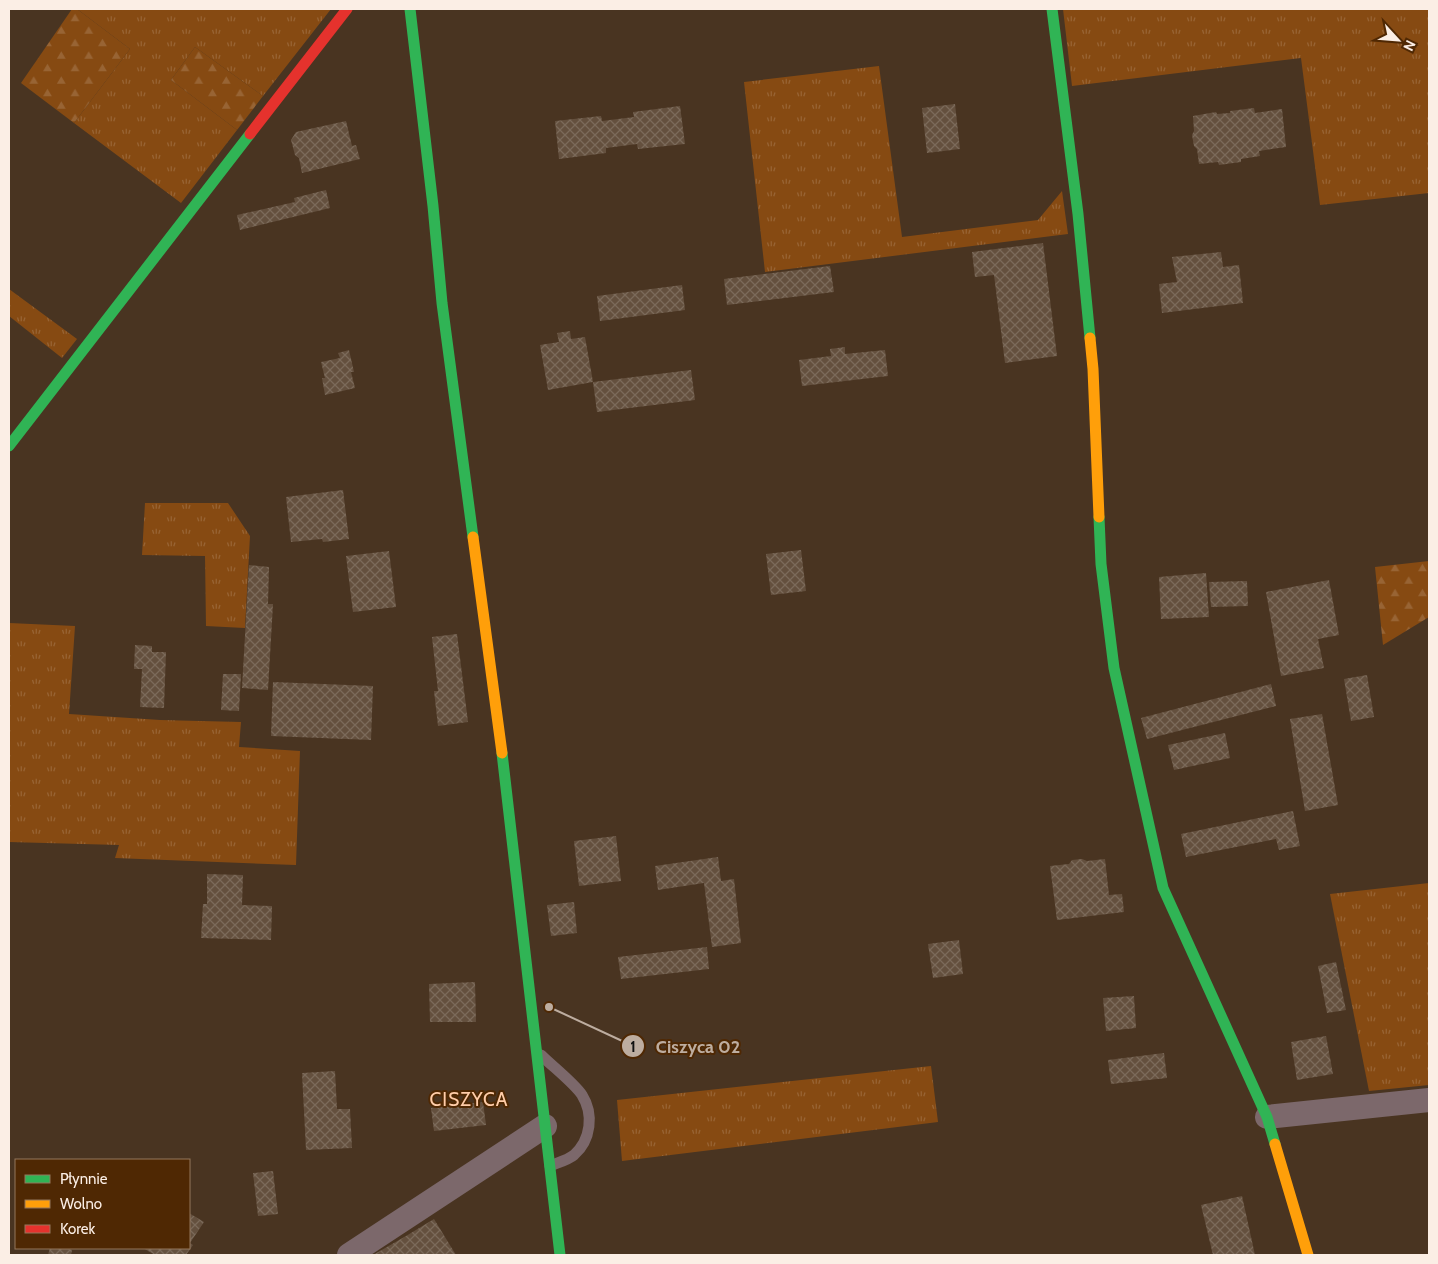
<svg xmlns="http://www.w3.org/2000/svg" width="1438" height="1264" viewBox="0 0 1438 1264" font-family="Cabin,sans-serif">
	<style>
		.grass { fill: url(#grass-tufts) }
		.forest { fill: url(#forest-firs) }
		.building { fill: url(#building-cross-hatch) }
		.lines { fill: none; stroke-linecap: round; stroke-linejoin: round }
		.lane { stroke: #7c686b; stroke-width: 11 }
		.street { stroke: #7c686b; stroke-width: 24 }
		.fast { stroke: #30b455; stroke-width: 11 }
		.slow { stroke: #ff9f0a; stroke-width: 11 }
		.jam { stroke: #e5322d; stroke-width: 11 }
		.labels { text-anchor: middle; stroke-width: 4; stroke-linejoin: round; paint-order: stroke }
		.quarter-label { font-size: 19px; letter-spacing: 1px; fill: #ffcda9; stroke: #4f2803 }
		.leader { fill: none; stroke: #bdada0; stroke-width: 2 }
		.callout-dot { fill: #bdada0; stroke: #4f2803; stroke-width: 2 }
		.mark-label { font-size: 15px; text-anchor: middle; font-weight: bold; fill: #111 }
		.callout-label { font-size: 18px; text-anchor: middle; font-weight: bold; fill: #bdada0; stroke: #4f2803; stroke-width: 4; stroke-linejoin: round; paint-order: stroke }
	</style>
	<defs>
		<pattern id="grass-tufts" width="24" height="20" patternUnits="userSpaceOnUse" patternTransform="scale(1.25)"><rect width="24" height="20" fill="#864a12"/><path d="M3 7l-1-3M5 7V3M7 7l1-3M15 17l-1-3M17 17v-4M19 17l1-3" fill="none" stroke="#986434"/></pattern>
		<pattern id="forest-firs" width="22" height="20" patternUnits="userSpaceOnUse" patternTransform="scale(1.25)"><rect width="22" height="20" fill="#864a12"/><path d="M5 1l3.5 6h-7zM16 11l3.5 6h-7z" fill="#986434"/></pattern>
		<pattern id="building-cross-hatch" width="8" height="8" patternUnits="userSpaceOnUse" patternTransform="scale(1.25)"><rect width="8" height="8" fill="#64503e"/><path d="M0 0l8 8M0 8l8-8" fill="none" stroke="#7b6a5a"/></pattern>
	</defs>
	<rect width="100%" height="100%" fill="#493421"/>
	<g class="grass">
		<path d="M 77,9 L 331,9 L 263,96 L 195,47 L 171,80 L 237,130 L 181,203 L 74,123 L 130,49 Z"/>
		<path d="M 1063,9 L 1429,9 L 1429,193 L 1320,205 L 1301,58 L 1072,86 Z"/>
		<path d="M 879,66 L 902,237 L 1038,220 L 1062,191 L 1068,234 L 765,272 L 744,82 Z"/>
		<path d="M 9,289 L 77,339 L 62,358 L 9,316 Z"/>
		<path d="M 145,503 L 228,503 L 250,536 L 245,628 L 206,626 L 205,556 L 142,555 Z"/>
		<path d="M 9,623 L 75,626 L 69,714 L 160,720 L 241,722 L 239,747 L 300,751 L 296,865 L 115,858 L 119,845 L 9,842 Z"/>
		<path d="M 1429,883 L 1429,1085 L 1369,1091 L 1330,894 Z"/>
		<path d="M 931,1066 L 938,1122 L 622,1161 L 617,1100 Z"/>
	</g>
	<g class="forest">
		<path d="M 72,9 L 77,9 L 130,49 L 74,123 L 21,83 Z"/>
		<path d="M 195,47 L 263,96 L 237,130 L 171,80 Z"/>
		<path d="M 1429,561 L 1429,617 L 1383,645 L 1375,567 Z"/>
	</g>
	<g class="building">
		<path d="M 955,104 L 960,149 L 927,153 L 922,108 Z"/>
		<path d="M 680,106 L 685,144 L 638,149 L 637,144 L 606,148 L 606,153 L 559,159 L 555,121 L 601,116 L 602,121 L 634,117 L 633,112 Z"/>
		<path d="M 1254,108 L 1255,113 L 1282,109 L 1286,147 L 1259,151 L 1260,156 L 1241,159 L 1241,162 L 1219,165 L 1218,162 L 1199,164 L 1197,149 L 1194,146 L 1192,135 L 1194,131 L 1193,116 L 1216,112 L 1217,114 L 1230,113 L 1230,111 Z"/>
		<path d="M 346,121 L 352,146 L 356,145 L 360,159 L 302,173 L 299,158 L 295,155 L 291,140 L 296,132 Z"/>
		<path d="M 326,190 L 330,208 L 240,230 L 237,215 L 295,202 L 294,198 Z"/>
		<path d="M 1043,243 L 1057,356 L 1005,363 L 994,275 L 975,277 L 972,252 Z"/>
		<path d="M 1221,252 L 1223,267 L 1239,265 L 1243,303 L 1162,313 L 1159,284 L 1177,282 L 1172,257 Z"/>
		<path d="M 830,266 L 834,292 L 727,305 L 724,279 Z"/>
		<path d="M 682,285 L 685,310 L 600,321 L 597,296 Z"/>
		<path d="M 570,331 L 571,339 L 585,337 L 593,382 L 691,370 L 695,400 L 597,412 L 593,382 L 548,390 L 540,345 L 559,342 L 557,333 Z"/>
		<path d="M 845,347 L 845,354 L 885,350 L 888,376 L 802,386 L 799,360 L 831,356 L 830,349 Z"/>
		<path d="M 349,350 L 354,372 L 351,372 L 355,388 L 325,395 L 322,378 L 325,378 L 321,362 L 340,358 L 338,353 Z"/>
		<path d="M 343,490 L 349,539 L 323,542 L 322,539 L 291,542 L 286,497 Z"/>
		<path d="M 801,550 L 806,591 L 771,595 L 766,554 Z"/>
		<path d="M 389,551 L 396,607 L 353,612 L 346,556 Z"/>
		<path d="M 249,565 L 269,567 L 268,604 L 273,604 L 268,690 L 242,688 Z"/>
		<path d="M 1206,573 L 1209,617 L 1161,619 L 1159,577 Z"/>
		<path d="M 1329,580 L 1339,635 L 1318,639 L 1324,668 L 1281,676 L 1266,592 Z"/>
		<path d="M 1247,581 L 1248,606 L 1211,607 L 1209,582 Z"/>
		<path d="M 457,634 L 468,722 L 438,726 L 434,691 L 438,691 L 432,637 Z"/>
		<path d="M 135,645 L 152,646 L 152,652 L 166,652 L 164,708 L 140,707 L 142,669 L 134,669 Z"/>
		<path d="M 223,674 L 241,674 L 239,711 L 221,710 Z"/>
		<path d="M 1367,675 L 1374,717 L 1351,721 L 1344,679 Z"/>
		<path d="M 273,682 L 373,686 L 371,740 L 271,736 Z"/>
		<path d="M 1271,684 L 1276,706 L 1147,739 L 1141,718 Z"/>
		<path d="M 1322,714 L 1338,805 L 1305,811 L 1290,719 Z"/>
		<path d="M 1225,733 L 1230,758 L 1174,770 L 1168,745 Z"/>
		<path d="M 1293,811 L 1300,846 L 1279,850 L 1276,839 L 1186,857 L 1181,834 Z"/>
		<path d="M 616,836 L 621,881 L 579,886 L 574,841 Z"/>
		<path d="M 718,857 L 721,881 L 734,879 L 741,943 L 712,947 L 704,883 L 658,890 L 655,866 Z"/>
		<path d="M 1082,859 L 1087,861 L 1105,859 L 1109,895 L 1122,894 L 1124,912 L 1057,920 L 1050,866 L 1069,864 L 1072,860 Z"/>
		<path d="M 207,874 L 243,875 L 242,905 L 272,906 L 271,940 L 201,938 L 203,904 L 207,904 Z"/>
		<path d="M 574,902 L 577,933 L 551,936 L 547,905 Z"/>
		<path d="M 959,940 L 963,974 L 933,978 L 928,944 Z"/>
		<path d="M 707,947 L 709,969 L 621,979 L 618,957 Z"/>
		<path d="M 1336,962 L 1346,1010 L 1327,1013 L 1318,966 Z"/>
		<path d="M 475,982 L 476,1022 L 430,1022 L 429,984 Z"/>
		<path d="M 1134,996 L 1136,1028 L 1106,1031 L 1103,998 Z"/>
		<path d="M 1326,1036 L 1333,1074 L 1297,1080 L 1291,1042 Z"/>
		<path d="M 1164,1053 L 1167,1078 L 1111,1084 L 1108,1060 Z"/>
		<path d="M 335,1071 L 337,1109 L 350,1109 L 352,1148 L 306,1150 L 302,1073 Z"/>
		<path d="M 483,1102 L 486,1125 L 434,1131 L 431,1108 Z"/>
		<path d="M 273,1171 L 278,1214 L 258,1216 L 253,1173 Z"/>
		<path d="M 1242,1196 L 1255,1255 L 1213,1255 L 1201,1205 Z"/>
		<path d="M 189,1213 L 204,1222 L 190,1243 L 193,1245 L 186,1255 L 155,1255 L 143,1248 L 189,1248 Z"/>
		<path d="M 434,1219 L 456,1255 L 373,1255 L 406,1236 Z"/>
		<path d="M 50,1248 L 64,1248 L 72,1250 L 71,1255 L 48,1255 Z"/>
	</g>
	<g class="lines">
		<path class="lane" d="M 541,1055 C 552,1066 574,1083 582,1095 C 594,1114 591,1140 574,1155 C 568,1160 557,1163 550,1166"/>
		<g class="street">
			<path d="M 1267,1117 L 1429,1100"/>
			<path d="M 349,1255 L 545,1126"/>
		</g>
		<g class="fast">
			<path d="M 410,9 L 433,206 L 442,303 L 473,537"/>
			<path d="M 1052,9 L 1078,214 L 1090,338"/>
			<path d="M 9,446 L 250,134"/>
			<path d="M 1099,517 L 1101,564 L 1114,668 L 1163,888 L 1267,1117 L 1275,1144"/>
			<path d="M 502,753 L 560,1255"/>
		</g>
		<g class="slow">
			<path d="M 1090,338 L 1093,369 L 1099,517"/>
			<path d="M 473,537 L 502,753"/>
			<path d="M 1275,1144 L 1308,1255"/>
		</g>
		<path class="jam" d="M 250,134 L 347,9"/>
	</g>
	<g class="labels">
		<g class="quarter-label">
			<text x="469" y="1106">CISZYCA</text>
		</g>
	</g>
	<path class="leader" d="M549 1007L633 1046"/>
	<g class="callout-dot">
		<circle cx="549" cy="1007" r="5"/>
		<circle cx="633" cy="1046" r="12"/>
	</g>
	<g class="mark-label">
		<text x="633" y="1052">1</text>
	</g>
	<g class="callout-label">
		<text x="698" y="1053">Ciszyca 02</text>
	</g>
	<rect width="1438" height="1264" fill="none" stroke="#fbeee5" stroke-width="20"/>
	<rect x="15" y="1159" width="175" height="90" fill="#4f2803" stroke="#94775d"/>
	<rect x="25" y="1175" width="25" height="8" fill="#30b455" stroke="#94775d"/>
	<text x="60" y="1184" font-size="15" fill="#fbeee5">Płynnie</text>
	<rect x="25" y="1200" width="25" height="8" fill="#ff9f0a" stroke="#94775d"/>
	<text x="60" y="1209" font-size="15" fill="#fbeee5">Wolno</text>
	<rect x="25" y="1225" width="25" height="8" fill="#e5322d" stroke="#94775d"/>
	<text x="60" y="1234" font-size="15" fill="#fbeee5">Korek</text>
	<g transform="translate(1398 40) rotate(116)" stroke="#4f2803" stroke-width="4" paint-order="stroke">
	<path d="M0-4L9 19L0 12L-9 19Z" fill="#fbeee5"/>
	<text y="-8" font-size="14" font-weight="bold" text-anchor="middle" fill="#fbeee5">N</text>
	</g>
</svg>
